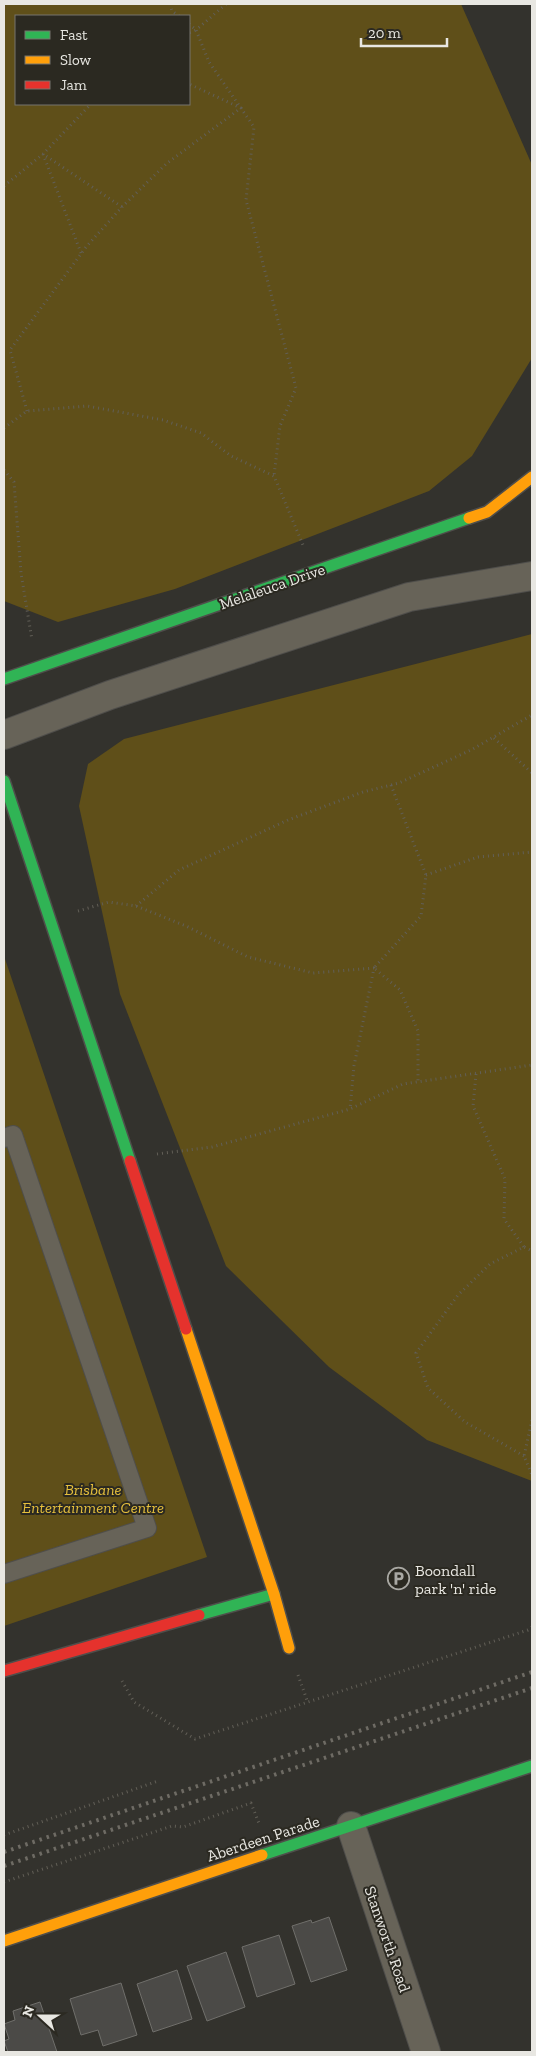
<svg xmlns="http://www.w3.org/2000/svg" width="536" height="2056" viewBox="0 0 536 2056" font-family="'Zilla Slab',serif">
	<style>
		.green { fill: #5f4f19; fill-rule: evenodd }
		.building { fill: #4b4a47; stroke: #706f6b }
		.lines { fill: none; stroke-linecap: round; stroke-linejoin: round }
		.lane-casing { stroke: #4f4e4b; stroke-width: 20 }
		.street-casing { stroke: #4f4e4b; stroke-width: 30 }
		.fast-casing { stroke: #4f4e4b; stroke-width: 14 }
		.slow-casing { stroke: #4f4e4b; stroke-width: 14 }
		.jam-casing { stroke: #4f4e4b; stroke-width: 14 }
		.path { stroke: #625f57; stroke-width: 3; stroke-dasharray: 1 4; stroke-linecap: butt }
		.lane { stroke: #676358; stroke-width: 18 }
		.street { stroke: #676358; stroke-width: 28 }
		.fast { stroke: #30b455; stroke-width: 11 }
		.slow { stroke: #ff9f0a; stroke-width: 11 }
		.jam { stroke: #e5322d; stroke-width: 11 }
		.rail { stroke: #6e6b64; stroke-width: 4; stroke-dasharray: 2.5 5; stroke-linecap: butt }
		.labels { text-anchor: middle; stroke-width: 4; stroke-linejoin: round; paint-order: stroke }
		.street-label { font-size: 16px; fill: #e8e7e2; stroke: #2b2921 }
		.park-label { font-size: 16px; font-style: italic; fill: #e6c03d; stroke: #2b2921 }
		.poi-label { font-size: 16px; fill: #e8e7e2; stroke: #2b2921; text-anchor: start }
	</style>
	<rect width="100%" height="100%" fill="#33322d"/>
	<g class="green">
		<path d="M 4,4 L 461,4 L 532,165 L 532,358 L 472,456 L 429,491 L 175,589 L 58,622 L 4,601 ZM 16,16 L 189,16 L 189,104 L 16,104 Z"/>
		<path d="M 532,634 L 532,1481 L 427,1440 L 329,1367 L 226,1266 L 120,994 L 79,806 L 88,764 L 124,739 Z"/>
		<path d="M 4,956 L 207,1557 L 4,1626 Z"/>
	</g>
	<g class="building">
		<path d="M 329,1917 L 347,1970 L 311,1982 L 292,1926 L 311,1920 L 312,1923 Z"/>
		<path d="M 279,1935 L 295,1984 L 257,1997 L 242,1947 Z"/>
		<path d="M 226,1952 L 245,2007 L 207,2021 L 187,1966 Z"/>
		<path d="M 177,1970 L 192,2019 L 153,2032 L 137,1984 Z"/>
		<path d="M 121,1983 L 137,2035 L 103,2046 L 98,2030 L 81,2035 L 70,1999 Z"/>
		<path d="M 40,2002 L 57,2052 L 8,2052 L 4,2041 L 9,2039 L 4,2024 L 15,2020 L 13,2011 Z"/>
	</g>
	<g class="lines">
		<defs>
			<path id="lane" d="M 4,1138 L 13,1135 L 147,1528 L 4,1574"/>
			<g id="street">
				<path d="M 4,735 L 110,695 L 409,597 L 532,576"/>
				<path d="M 351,1826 L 426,2052"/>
			</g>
			<g id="fast">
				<path d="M 4,679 L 469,518"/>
				<path d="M 4,781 L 130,1161"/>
				<path d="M 199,1615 L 274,1594"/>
				<path d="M 262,1855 L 532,1766"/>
			</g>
			<g id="slow">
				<path d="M 469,518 L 487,512 L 532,477"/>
				<path d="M 186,1329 L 274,1594 L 289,1648"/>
				<path d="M 4,1941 L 262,1855"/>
			</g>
			<g id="jam">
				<path d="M 130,1161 L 186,1329"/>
				<path d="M 4,1671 L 199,1615"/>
			</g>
		</defs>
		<use href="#lane" class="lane-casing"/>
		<use href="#street" class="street-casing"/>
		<use href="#fast" class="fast-casing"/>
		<use href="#slow" class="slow-casing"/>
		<use href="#jam" class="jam-casing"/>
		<g class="path">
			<path d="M 170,4 L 172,11 L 179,16"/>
			<path d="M 226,4 L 196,30 L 209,62 L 254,127 L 246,200 L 296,388 L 280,426 L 274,476"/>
			<path d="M 189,24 L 196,30 L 189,33"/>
			<path d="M 4,186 L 43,154 L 91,104"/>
			<path d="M 81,253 L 43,154 L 122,207"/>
			<path d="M 27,411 L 10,350 L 86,247 L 122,207 L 166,164 L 241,108 L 189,84"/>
			<path d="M 4,428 L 27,411 L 87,406 L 163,420 L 201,433 L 231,456 L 274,476 L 303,545"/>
			<path d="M 4,470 L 14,482 L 21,573 L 32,640"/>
			<path d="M 494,738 L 532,773"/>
			<path d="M 391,785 L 426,875 L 421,916 L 374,968 L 400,990 L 418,1031 L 418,1082"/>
			<path d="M 426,875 L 478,857 L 532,852"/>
			<path d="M 136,906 L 179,870 L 288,820 L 363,792 L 399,783 L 471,750 L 532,715"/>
			<path d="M 78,911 L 109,902 L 136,906 L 186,926 L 248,957 L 313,973 L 374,968 L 354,1066 L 350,1109"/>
			<path d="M 476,1074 L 473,1106 L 505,1179 L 504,1219 L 524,1247"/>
			<path d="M 157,1154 L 212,1147 L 350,1109 L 403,1084 L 532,1065"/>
			<path d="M 532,1420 L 524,1456 L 532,1475"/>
			<path d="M 524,1456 L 465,1422 L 428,1388 L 416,1353 L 458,1295 L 490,1264 L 524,1247 L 532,1251"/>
			<path d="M 298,1675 L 308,1703"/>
			<path d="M 122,1681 L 134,1702 L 195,1739 L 528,1630 L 532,1627"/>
			<path d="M 4,1835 L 158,1781"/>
			<path d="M 4,1882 L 172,1826 L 183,1827 L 251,1803 L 260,1826"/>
		</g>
		<use href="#lane" class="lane"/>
		<use href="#street" class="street"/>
		<use href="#fast" class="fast"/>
		<use href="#slow" class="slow"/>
		<use href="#jam" class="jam"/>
		<g class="rail">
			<path d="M 4,1852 L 532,1672"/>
			<path d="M 4,1866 L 532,1688"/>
		</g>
	</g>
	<defs>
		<symbol id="parking-ring" viewBox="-11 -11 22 22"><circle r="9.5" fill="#2b2921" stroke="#a9a8a3" stroke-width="1.5"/><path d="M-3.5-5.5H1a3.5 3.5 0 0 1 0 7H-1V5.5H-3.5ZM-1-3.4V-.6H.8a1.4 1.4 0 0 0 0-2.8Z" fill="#a9a8a3"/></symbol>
	</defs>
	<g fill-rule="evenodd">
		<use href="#parking-ring" x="386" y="1566" width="25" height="25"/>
	</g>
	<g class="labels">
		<g class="street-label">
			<text transform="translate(272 586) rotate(-19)" y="6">Melaleuca Drive</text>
			<text transform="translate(263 1838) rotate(-18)" y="6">Aberdeen Parade</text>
			<text transform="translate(388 1939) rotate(71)" y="6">Stanworth Road</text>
		</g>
		<g class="park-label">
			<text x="93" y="1495">Brisbane<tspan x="93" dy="18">Entertainment Centre</tspan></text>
		</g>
		<g class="poi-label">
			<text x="415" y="1576">Boondall<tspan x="415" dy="18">park 'n' ride</tspan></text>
		</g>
	</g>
	<rect width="536" height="2056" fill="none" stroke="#e8e7e2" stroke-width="10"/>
	<rect x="15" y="15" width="175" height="90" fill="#2b2921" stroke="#77756e"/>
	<rect x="25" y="31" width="25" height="8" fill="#30b455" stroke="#77756e"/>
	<text x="60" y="40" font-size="15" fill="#e8e7e2">Fast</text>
	<rect x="25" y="56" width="25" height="8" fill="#ff9f0a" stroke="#77756e"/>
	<text x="60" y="65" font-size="15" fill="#e8e7e2">Slow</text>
	<rect x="25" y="81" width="25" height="8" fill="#e5322d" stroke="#77756e"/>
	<text x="60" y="90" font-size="15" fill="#e8e7e2">Jam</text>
	<g transform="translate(40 2016) rotate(291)" stroke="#2b2921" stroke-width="4" paint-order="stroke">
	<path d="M0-4L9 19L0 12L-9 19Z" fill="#e8e7e2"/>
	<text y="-8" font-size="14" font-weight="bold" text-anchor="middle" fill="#e8e7e2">N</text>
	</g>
	<path d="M361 38v8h86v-8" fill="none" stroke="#e8e7e2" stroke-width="2.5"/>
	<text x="368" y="38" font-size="15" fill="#e8e7e2" stroke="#2b2921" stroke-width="4" paint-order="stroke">20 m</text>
</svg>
